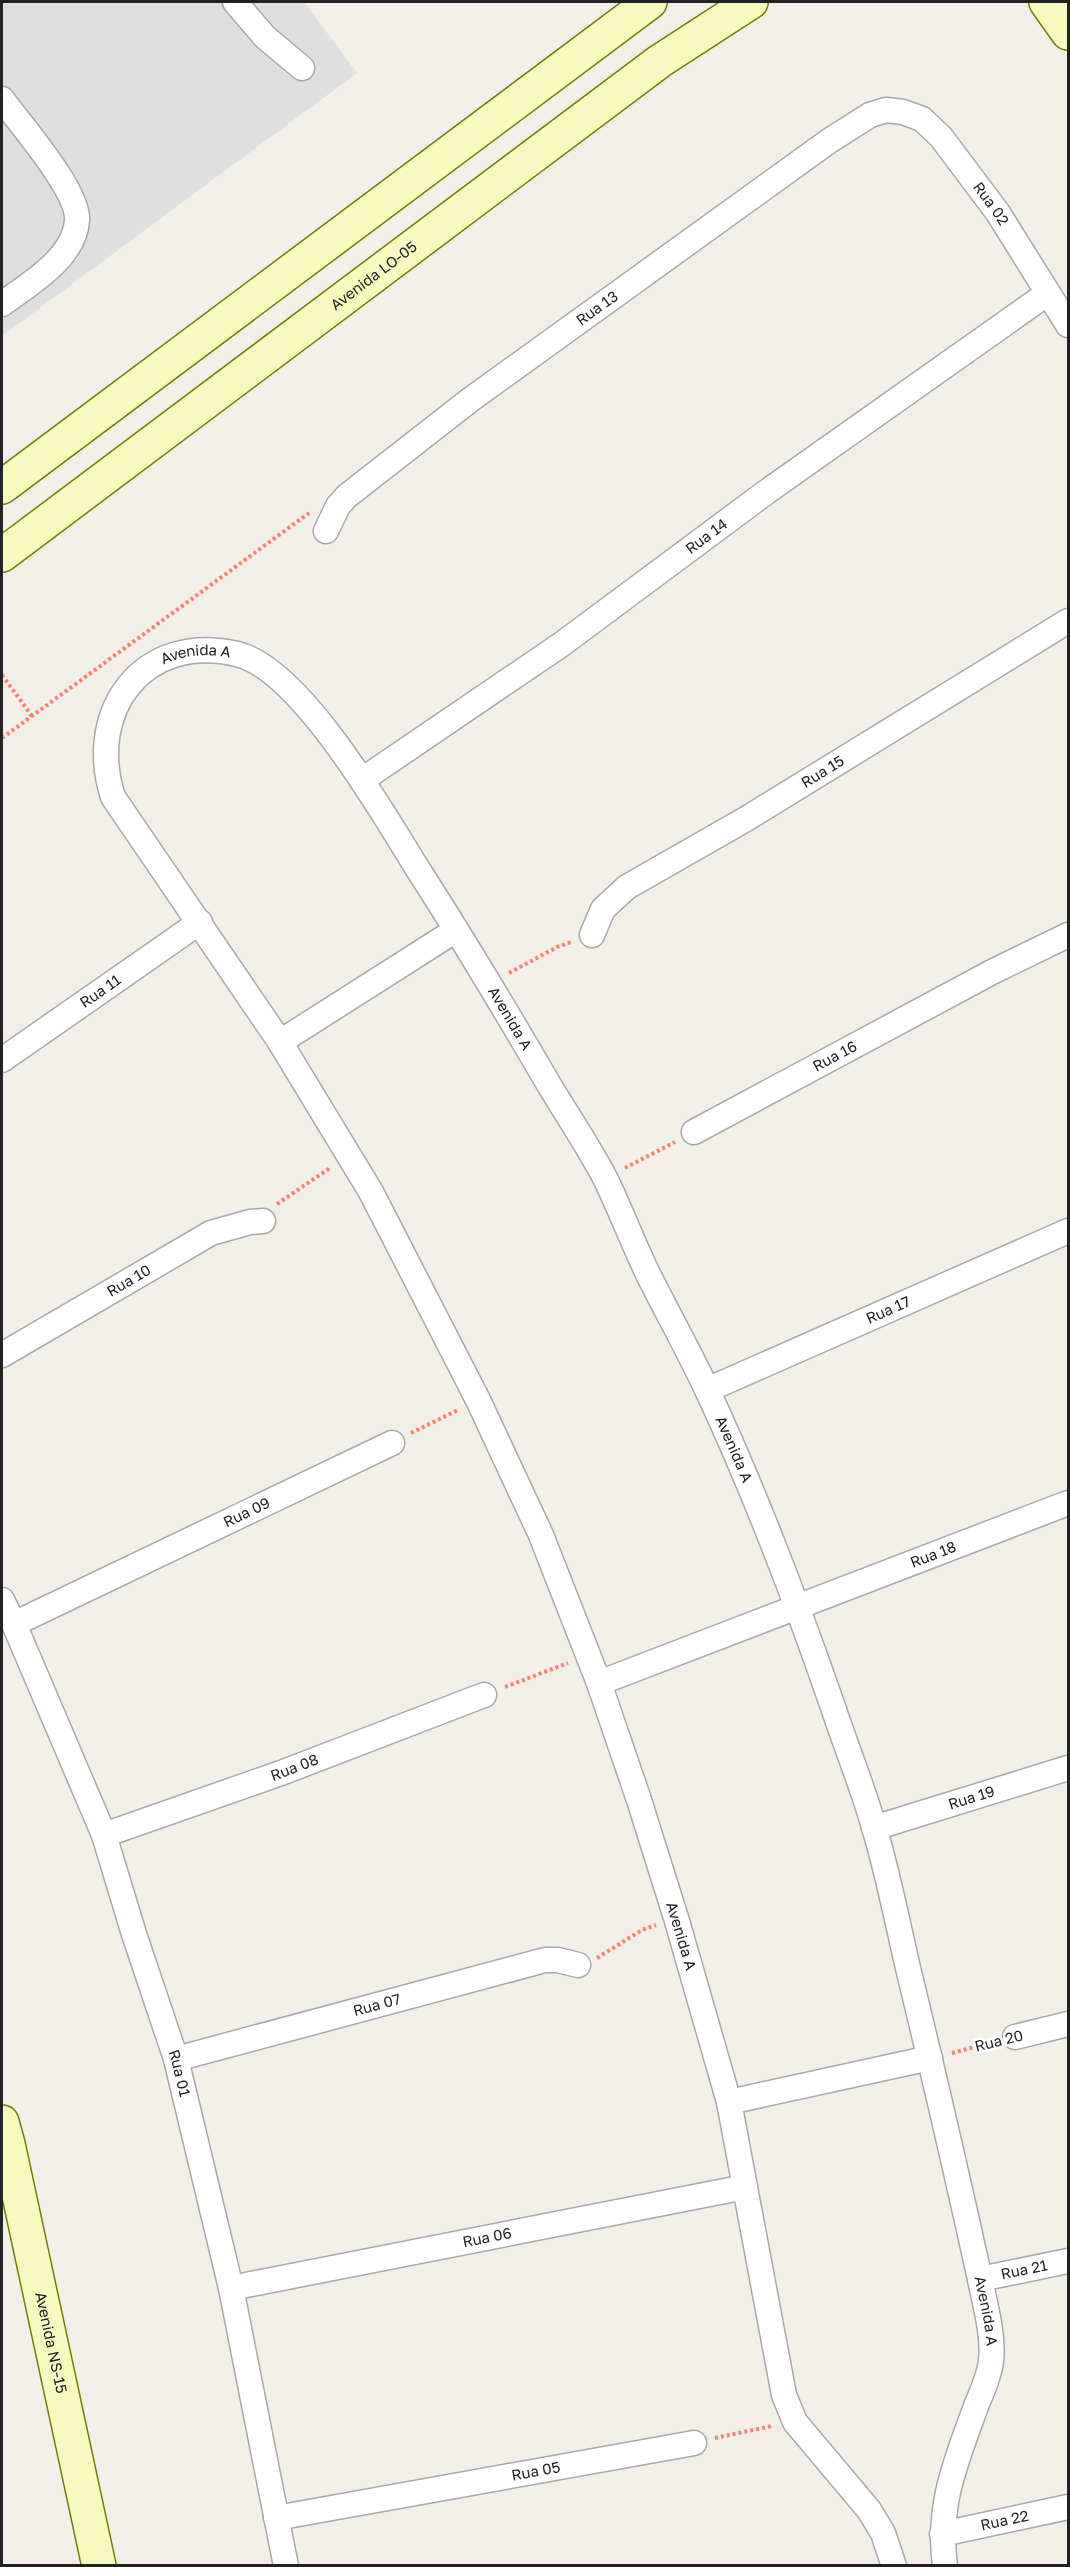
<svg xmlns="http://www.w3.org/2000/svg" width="1070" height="2567" viewBox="0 0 1070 2567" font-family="'Golos Text',sans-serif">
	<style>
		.residential { fill: #e0dfdf }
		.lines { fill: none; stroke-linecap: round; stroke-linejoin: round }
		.street-casing { stroke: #a9a9a9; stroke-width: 27 }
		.secondary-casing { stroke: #707d05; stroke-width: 36 }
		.path { stroke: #fa8072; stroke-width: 4; stroke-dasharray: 3 3; stroke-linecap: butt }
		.street { stroke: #fff; stroke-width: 24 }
		.secondary { stroke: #f7fabf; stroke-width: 33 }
		.labels { text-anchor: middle; stroke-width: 5; stroke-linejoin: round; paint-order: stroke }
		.street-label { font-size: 15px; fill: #222; stroke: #fff }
	</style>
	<rect width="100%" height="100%" fill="#f2efe9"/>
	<path class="residential" d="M 2,2 L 304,2 L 357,73 L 2,336 Z"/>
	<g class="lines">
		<defs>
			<g id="street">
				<path d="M 235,2 L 265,37 L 302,68"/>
				<path d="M 2,99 C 20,124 79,191 77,220 C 75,258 29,284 2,304"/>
				<path id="s1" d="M 326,531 L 338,506 L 347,496 L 470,400 L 829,141 L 870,115 L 886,110 L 903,112 L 922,119 L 941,137 L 998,213 L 1068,325"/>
				<path id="s2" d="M 362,780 L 562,644 L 765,493 L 1048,293"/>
				<path id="s3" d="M 592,935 L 603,909 L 627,887 L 746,819 L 1068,621"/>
				<path d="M 280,1042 L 456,930"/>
				<path id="s4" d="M 2,1060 L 200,922"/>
				<path id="s5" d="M 694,1132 L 992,972 L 1068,935"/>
				<path id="s6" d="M 2,1355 L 211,1233 L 250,1222 L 263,1221"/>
				<path id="s7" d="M 707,1390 L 1068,1231"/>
				<path id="s8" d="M 2,1600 L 14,1624 L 104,1835 L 134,1934 L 176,2059 L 231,2288 L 286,2566"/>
				<path id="s9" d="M 14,1624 L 392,1443"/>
				<path id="s10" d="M 599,1683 L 1068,1503"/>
				<path id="s11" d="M 874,1828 L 1068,1768"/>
				<path id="s12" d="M 104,1835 L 281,1773 L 484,1695"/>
				<path d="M 1015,2037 L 1068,2024"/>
				<path id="s13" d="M 176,2059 L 545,1960 L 558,1960 L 578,1965"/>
				<path d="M 729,2102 L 930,2058"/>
				<path id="s14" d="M 980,2279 L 1068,2261"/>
				<path id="s15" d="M 231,2288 L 745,2187"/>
				<path id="s16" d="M 276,2518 L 694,2443"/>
				<path id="s17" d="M 942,2534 L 1068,2507"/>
				<path id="s18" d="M 894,2566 L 883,2533 L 869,2510 L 795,2422 L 784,2395 L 729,2102 L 677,1921 L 639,1800 L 599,1683 L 541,1535 L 478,1400 L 371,1192 L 280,1042 L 113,797 C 85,710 144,632 237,654 C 301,669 384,815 419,871 C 464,941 506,1011 548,1083 C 567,1115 589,1147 606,1180 C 621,1211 633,1243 648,1274 C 668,1314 690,1353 709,1394 C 757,1497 797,1603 834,1710 C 847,1749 863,1788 874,1827 C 888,1873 897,1921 908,1968 C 933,2071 957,2175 980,2279 C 985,2305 994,2335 991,2361 C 989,2379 981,2393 975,2409 C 955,2464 937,2506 945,2566"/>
			</g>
			<g id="secondary">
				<path d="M 1046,2 L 1068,33"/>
				<path d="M 2,487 L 650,2"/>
				<path id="s19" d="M 2,555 L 660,61 L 751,2"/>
				<path id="s20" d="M 2,2122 L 8,2144 L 99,2566"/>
			</g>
		</defs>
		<use href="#street" class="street-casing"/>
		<use href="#secondary" class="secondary-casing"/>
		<g class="path">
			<path d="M 2,675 L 32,716"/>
			<path d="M 2,738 L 309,513"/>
			<path d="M 509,973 L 557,947 L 572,942"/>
			<path d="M 625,1168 L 675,1142"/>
			<path d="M 277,1204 L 330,1168"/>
			<path d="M 411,1433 L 458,1410"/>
			<path d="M 505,1687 L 568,1663"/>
			<path d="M 597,1958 L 642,1930 L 656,1925"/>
			<path d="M 952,2053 L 994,2042"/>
			<path d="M 715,2438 L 772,2426"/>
		</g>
		<use href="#street" class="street"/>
		<use href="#secondary" class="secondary"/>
	</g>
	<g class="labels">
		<g class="street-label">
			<text dy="5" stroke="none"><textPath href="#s1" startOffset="852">Rua 02</textPath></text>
			<text dy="5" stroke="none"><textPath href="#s19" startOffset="465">Avenida LO-05</textPath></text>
			<text dy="5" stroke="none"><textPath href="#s1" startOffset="354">Rua 13</textPath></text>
			<text dy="5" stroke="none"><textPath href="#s2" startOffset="422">Rua 14</textPath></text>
			<text dy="5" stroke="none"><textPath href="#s18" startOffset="2151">Avenida A</textPath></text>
			<text dy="5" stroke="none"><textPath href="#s3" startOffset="288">Rua 15</textPath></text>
			<text dy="5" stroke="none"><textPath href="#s4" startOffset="120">Rua 11</textPath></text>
			<text dy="5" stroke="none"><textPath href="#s18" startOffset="2654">Avenida A</textPath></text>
			<text dy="5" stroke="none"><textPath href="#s5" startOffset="160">Rua 16</textPath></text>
			<text dy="5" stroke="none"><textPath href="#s6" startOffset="147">Rua 10</textPath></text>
			<text dy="5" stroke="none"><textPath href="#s7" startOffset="198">Rua 17</textPath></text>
			<text dy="5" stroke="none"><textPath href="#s18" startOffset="3140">Avenida A</textPath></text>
			<text dy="5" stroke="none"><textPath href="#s9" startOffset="258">Rua 09</textPath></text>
			<text dy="5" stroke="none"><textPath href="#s10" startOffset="358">Rua 18</textPath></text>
			<text dy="5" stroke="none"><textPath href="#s12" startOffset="202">Rua 08</textPath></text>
			<text dy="5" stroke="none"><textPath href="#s11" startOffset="102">Rua 19</textPath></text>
			<text transform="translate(681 1936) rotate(73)" y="5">Avenida A</text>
			<text dy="5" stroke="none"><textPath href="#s13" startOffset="208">Rua 07</textPath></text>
			<text transform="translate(999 2041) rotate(-14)" y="5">Rua 20</text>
			<text dy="5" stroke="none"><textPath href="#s8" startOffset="506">Rua 01</textPath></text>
			<text dy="5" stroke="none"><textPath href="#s15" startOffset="261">Rua 06</textPath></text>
			<text dy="5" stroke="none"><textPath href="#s14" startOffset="45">Rua 21</textPath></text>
			<text dy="5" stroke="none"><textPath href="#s18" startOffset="4040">Avenida A</textPath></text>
			<text dy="5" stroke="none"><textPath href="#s20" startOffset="226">Avenida NS-15</textPath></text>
			<text dy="5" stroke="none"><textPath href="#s16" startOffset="264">Rua 05</textPath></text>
			<text dy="5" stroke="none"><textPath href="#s17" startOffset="64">Rua 22</textPath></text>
		</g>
	</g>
	<rect width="1070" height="2567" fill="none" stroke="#222222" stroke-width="6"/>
</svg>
